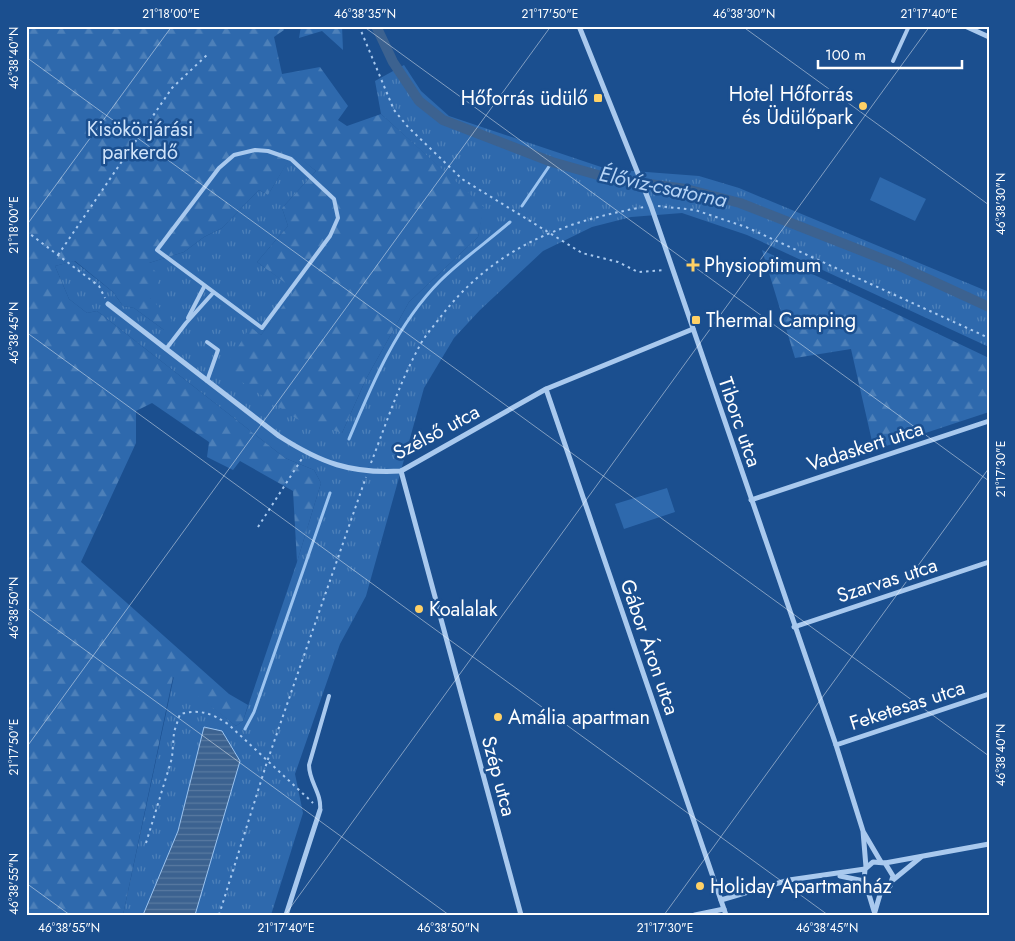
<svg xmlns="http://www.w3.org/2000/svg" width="1015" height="941" viewBox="0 0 1015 941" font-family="Jost,sans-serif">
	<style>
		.grass { fill: url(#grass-tufts) }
		.forest { fill: url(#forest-firs) }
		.garden { fill: #2e69ad }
		.water { fill: url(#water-rules); stroke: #9cc4f0 }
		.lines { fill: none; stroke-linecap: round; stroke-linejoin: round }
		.stream { stroke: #9cc4f0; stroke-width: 3 }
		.canal { stroke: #3c6290; stroke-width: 10 }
		.path { stroke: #a9c9ee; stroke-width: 2; stroke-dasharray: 2.5 4; stroke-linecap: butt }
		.lane { stroke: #a9c9ee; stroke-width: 4 }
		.street { stroke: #a9c9ee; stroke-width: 5 }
		.ticks { fill: none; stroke: #fff; stroke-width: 1; stroke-opacity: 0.45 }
		.poi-dot { fill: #ffd166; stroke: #1b4f8f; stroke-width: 2 }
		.labels { text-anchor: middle; stroke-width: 5; stroke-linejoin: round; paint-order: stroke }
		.poi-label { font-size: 20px; fill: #fff; stroke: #1b4f8f; text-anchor: start }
		.park-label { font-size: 20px; fill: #cfe3fa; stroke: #1b4f8f }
		.street-label { font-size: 20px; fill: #fff; stroke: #1b4f8f }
		.water-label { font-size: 21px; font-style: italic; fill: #b5d3f5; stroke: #1b4f8f }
		.neatline { fill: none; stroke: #fff; stroke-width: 2 }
		.ticks-label { font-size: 12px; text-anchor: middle; fill: #fff }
	</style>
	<defs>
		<pattern id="grass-tufts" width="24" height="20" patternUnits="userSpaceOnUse" patternTransform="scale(1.25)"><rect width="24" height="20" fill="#2e69ad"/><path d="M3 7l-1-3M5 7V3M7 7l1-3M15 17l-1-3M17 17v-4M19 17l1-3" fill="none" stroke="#4d80b9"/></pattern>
		<pattern id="forest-firs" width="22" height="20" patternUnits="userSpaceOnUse" patternTransform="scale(1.25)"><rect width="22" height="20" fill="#2e69ad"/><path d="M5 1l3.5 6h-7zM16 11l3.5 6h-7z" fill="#4d80b9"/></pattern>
		<pattern id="water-rules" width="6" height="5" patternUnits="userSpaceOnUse" patternTransform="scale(1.25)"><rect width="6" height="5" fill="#3c6290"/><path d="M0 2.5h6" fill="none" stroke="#597aa1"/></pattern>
	</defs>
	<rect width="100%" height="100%" fill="#1b4f8f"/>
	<path class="grass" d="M 404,65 L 421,91 L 449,116 L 607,169 L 699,176 L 739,188 L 989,292 L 989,347 L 747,235 L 682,213 L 631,217 L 592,227 L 543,251 L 480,310 L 454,338 L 424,388 L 366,596 L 340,644 L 295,774 L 303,813 L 271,915 L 123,915 L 174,676 L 236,726 L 243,721 L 297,562 L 321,483 L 314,470 L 285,458 L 97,311 L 87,313 L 69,299 L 55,266 L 74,261 L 113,292 L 123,306 L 134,308 L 164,330 L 150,298 L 149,263 L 184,252 L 204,237 L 222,228 L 259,190 L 268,195 L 293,152 L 316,171 L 282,208 L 288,226 L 257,262 L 296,290 L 261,335 L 250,328 L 342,433 L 366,379 L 409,302 L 478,237 L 483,207 L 381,114 L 375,81 Z"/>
	<g class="forest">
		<path d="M 26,26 L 284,26 L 284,30 L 274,37 L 282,74 L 320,67 L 348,106 L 338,120 L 347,126 L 381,114 L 484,207 L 478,237 L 409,302 L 366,379 L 342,433 L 297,419 L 224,370 L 250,327 L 261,335 L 295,290 L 257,262 L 288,226 L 282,208 L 316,171 L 293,153 L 268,195 L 259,190 L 222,228 L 204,237 L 184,252 L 149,263 L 160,278 L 150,298 L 172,320 L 164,330 L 134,308 L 123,306 L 113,292 L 75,261 L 55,266 L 69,299 L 87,313 L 97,311 L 285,458 L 314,470 L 321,483 L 297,562 L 293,491 L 240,461 L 233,470 L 207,457 L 209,442 L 152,403 L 136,411 L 136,443 L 81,562 L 229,694 L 248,705 L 243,721 L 236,726 L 173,677 L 123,915 L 26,915 Z"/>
		<path d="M 301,26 L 342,26 L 343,50 L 322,31 L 299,38 Z"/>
		<path d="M 762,250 L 989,358 L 989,412 L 874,450 L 851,349 L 795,358 Z"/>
	</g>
	<g class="garden">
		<path d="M 880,177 L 926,199 L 915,221 L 870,200 Z"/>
		<path d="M 667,488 L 675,512 L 624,529 L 615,504 Z"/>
	</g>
	<path class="water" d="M 204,727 L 222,731 L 240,761 L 195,915 L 143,915 L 178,831 Z"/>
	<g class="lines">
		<g class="stream">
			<path d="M 522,206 L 552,162"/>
			<path d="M 349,439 C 372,384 397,324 440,281 C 461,260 487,242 510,222"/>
			<path d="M 245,729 L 254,712 L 330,493"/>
		</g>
		<path class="canal" d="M 376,26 L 393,62 L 419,101 L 443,120 L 552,162 L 612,179 L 686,189 L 740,203 L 893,263 L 989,307"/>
		<g class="path">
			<path d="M 359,26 L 394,110 L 408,127 L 462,179 L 582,253 L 618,262 L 638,272 L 665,270"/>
			<path d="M 26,35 L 26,43"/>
			<path d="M 658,206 L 695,210 L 746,227 L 989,338"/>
			<path d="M 26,231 L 99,286 L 105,298"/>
			<path d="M 58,255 L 172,88 L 209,53"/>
			<path d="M 371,463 C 386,424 399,384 419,347 C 424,337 432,328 439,319 C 492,249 560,222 644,207"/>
			<path d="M 258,527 L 303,457"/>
			<path d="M 146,843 L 172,758 L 174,732 L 180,714 C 200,709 211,713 228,724 L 313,803"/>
			<path d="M 219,915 L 267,762 L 366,477"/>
		</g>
		<g class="lane">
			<path d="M 893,61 L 909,26"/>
			<path d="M 255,150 L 268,151 L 291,159 L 334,199 L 338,218 L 330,236 L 262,328 L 157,250 L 219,168 L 234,155 Z"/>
			<path d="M 188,318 L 204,287"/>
			<path d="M 207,342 L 218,350 L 207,381"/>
			<path d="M 166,349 L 186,323 L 213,293"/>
			<path d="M 320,810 C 322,793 309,782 309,765 L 329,696"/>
		</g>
		<g class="street">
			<path d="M 579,26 L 651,206 L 836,745 L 863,831 L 866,867"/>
			<path d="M 965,26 L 989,37"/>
			<path d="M 108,304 L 279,436 C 321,463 351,474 401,471 L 546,389 L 693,329"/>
			<path d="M 546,389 L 726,915"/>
			<path d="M 401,471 L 521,915"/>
			<path d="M 751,500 L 989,421"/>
			<path d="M 794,627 L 989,562"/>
			<path d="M 836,745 L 989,694"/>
			<path d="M 864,833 L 881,862"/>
			<path d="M 885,863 L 989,844"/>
			<path d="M 840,876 L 864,881"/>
			<path d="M 893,880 L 921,857"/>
			<path d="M 867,888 L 874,911"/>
			<path d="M 721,900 L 789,880 L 865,869"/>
			<path d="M 286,915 L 320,810"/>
			<path d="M 695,915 L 724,909"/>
			<path d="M 874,915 L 881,891 L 890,886 L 893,876 L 885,863 L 873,862 L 865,869 L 864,881 L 870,889 L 881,891"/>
		</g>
	</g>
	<path class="ticks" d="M 363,26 L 989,481M 742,26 L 989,205M 26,57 L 989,756M 26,226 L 172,26M 26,332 L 828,915M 26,607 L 449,915M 26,748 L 551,26M 26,883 L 70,915M 285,915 L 930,26M 664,915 L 989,468"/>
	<g class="poi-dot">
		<rect x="593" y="93" width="10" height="10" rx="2.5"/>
		<circle cx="863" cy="106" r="5"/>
		<path d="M690.5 257.5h5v5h5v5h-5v5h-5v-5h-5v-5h5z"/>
		<rect x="691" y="315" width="10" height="10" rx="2.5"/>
		<circle cx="419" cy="609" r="5"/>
		<circle cx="498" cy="717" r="5"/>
		<circle cx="700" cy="886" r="5"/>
	</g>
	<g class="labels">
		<g class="poi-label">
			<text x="853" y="101" text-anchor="end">Hotel Hőforrás<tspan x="853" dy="23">és Üdülőpark</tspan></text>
			<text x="588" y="105" text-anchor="end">Hőforrás üdülő</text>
			<text x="704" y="272">Physioptimum</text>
			<text x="706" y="327">Thermal Camping</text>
			<text x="429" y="616">Koalalak</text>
			<text x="508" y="724">Amália apartman</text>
			<text x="710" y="893">Holiday Apartmanház</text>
		</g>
		<g class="park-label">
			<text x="140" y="136">Kisökörjárási<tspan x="140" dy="23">parkerdő</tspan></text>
		</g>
		<g class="street-label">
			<text transform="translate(740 422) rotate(71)" y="7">Tiborc utca</text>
			<text transform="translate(436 432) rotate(-28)" y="7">Szélső utca</text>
			<text transform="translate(865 446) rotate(-18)" y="7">Vadaskert utca</text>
			<text transform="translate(887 580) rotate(-18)" y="7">Szarvas utca</text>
			<text transform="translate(650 647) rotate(71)" y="7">Gábor Áron utca</text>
			<text transform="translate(907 705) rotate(-18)" y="7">Feketesas utca</text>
			<text transform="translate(499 776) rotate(75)" y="7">Szép utca</text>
		</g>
		<g class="water-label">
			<text transform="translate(663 187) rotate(12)" y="7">Élővíz-csatorna</text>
		</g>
	</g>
	<rect width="1015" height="941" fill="none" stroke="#1b4f8f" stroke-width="55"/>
	<path d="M818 60v8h144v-8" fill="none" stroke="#ffffff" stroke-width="2.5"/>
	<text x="825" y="60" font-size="15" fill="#ffffff" stroke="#1b4f8f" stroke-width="4" paint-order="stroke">100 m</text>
	<rect x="28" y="28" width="960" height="886" class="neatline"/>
	<g class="ticks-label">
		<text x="171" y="18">21°18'00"E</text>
		<text x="365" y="18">46°38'35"N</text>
		<text x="550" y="18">21°17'50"E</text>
		<text x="744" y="18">46°38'30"N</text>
		<text x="929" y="18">21°17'40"E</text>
		<text transform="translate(14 58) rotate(-90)" y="4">46°38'40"N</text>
		<text transform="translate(1001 204) rotate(-90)" y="4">46°38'30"N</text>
		<text transform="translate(14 225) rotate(-90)" y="4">21°18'00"E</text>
		<text transform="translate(14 333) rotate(-90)" y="4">46°38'45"N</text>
		<text transform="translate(1001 469) rotate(-90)" y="4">21°17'30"E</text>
		<text transform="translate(14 608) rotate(-90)" y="4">46°38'50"N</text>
		<text transform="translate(14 747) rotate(-90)" y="4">21°17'50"E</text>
		<text transform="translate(1001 755) rotate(-90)" y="4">46°38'40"N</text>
		<text transform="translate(14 884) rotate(-90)" y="4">46°38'55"N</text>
		<text x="69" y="932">46°38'55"N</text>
		<text x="286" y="932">21°17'40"E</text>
		<text x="448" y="932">46°38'50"N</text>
		<text x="665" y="932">21°17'30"E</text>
		<text x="827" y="932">46°38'45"N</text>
	</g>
</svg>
